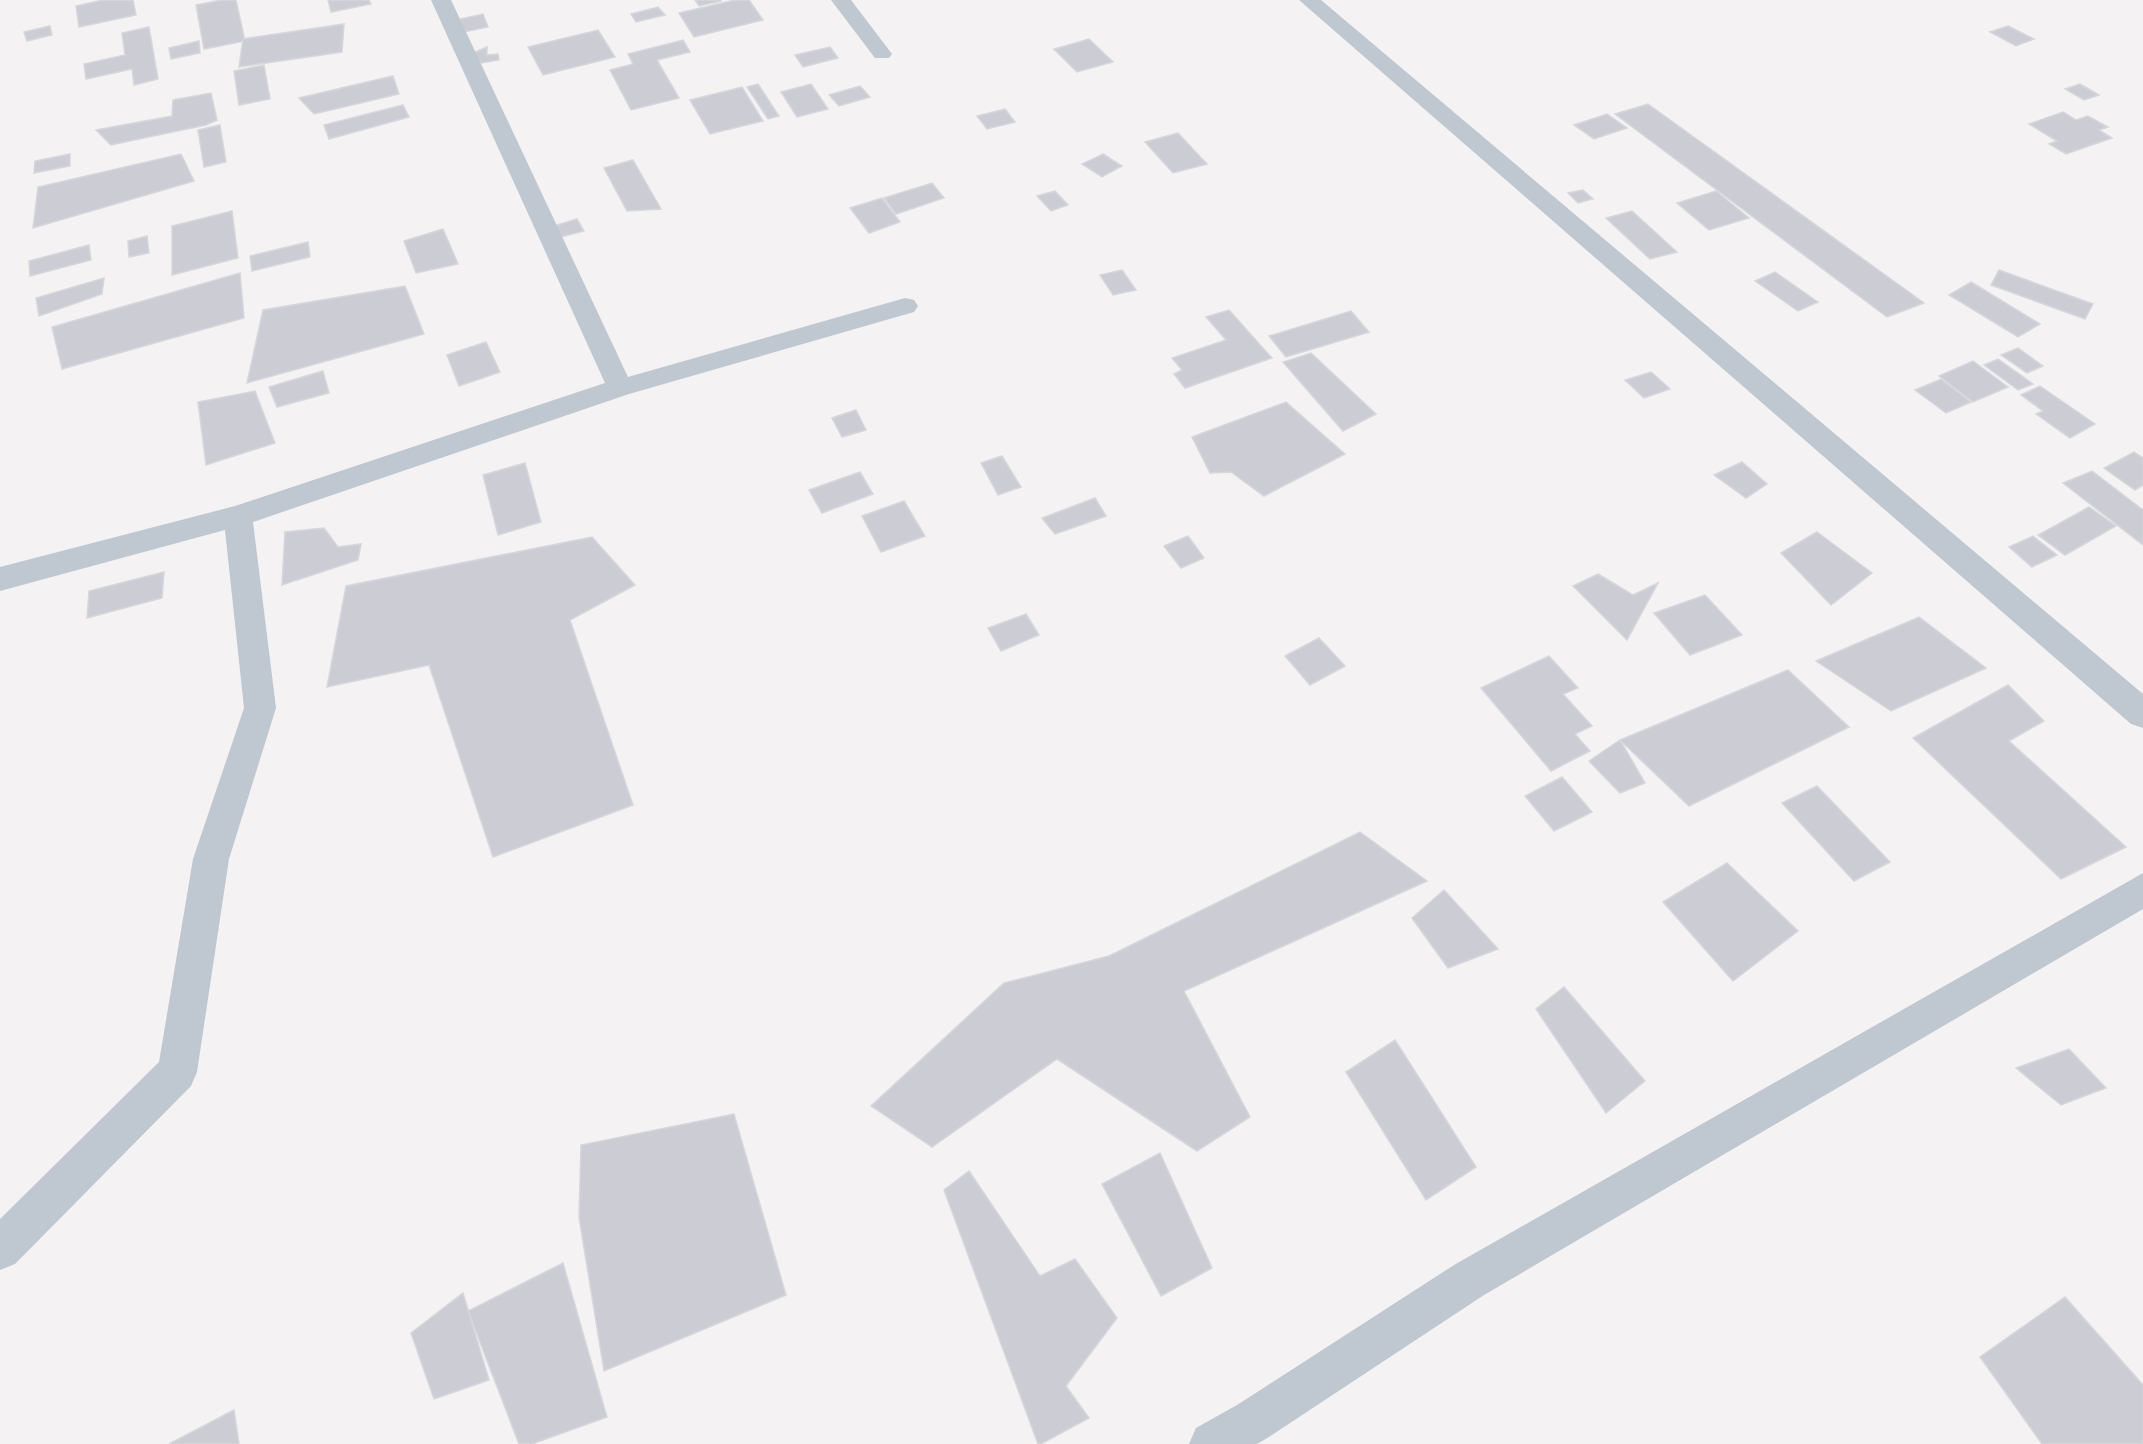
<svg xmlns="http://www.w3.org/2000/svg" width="2143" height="1444" viewBox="0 0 2143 1444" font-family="'IBM Plex Sans',sans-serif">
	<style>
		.building { fill: #cccdd4; stroke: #d6d7dd; stroke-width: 1.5 }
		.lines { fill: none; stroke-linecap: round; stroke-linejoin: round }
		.minor { fill: #bfc8d1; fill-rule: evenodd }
	</style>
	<rect width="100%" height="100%" fill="#f4f2f2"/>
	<g class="building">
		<path d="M 103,0 L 133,0 L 136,15 L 79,27 L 76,6 Z"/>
		<path d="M 221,0 L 236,0 L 245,41 L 204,49 L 196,5 Z"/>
		<path d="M 328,0 L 369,0 L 371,4 L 331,12 Z"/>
		<path d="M 695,0 L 720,0 L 721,1 L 699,6 Z"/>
		<path d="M 735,0 L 749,0 L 763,20 L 694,37 L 679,13 Z"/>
		<path d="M 658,7 L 665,15 L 636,22 L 631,14 Z"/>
		<path d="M 483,14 L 488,27 L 464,32 L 460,19 Z"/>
		<path d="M 344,24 L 342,52 L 239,67 L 243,39 Z"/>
		<path d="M 50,26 L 52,35 L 27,41 L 24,32 Z"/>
		<path d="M 2008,26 L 2034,39 L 2016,46 L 1990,32 Z"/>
		<path d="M 149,27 L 158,79 L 134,85 L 132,69 L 86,79 L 84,64 L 125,55 L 122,33 Z"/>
		<path d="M 598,30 L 615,57 L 543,75 L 528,47 Z"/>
		<path d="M 1089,39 L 1113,62 L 1077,72 L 1054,49 Z"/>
		<path d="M 683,40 L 690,52 L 657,60 L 679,98 L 631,110 L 610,70 L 633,64 L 628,54 Z"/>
		<path d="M 199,41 L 200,53 L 171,59 L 169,48 Z"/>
		<path d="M 487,47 L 487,55 L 498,54 L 499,60 L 481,63 L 473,53 Z"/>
		<path d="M 830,47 L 838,58 L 803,67 L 795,55 Z"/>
		<path d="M 264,65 L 270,99 L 239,105 L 234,71 Z"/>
		<path d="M 393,76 L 399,94 L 314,114 L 299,98 Z"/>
		<path d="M 758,84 L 779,116 L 768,119 L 747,87 Z"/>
		<path d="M 811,84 L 828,109 L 797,117 L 781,92 Z"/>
		<path d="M 2080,84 L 2099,95 L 2084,100 L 2065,89 Z"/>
		<path d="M 860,86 L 870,97 L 839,106 L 829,95 Z"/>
		<path d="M 742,87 L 763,121 L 710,134 L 690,100 Z"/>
		<path d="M 211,93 L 217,120 L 206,125 L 111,145 L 96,130 L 172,116 L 173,100 Z"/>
		<path d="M 1648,104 L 1924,303 L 1887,317 L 1615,114 Z"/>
		<path d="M 403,105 L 409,117 L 329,139 L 324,125 Z"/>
		<path d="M 1005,109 L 1015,122 L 987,129 L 977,116 Z"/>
		<path d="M 2063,112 L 2076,120 L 2088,116 L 2108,127 L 2099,130 L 2112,138 L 2066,154 L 2049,144 L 2057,141 L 2029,124 Z"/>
		<path d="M 1607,114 L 1627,128 L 1594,139 L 1574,125 Z"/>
		<path d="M 220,125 L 226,162 L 204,167 L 198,130 Z"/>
		<path d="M 1178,133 L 1207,164 L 1173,173 L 1145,142 Z"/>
		<path d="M 70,154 L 70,166 L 34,173 L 35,161 Z"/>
		<path d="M 181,154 L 194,181 L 33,228 L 38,187 Z"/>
		<path d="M 1103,154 L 1122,166 L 1102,177 L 1082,164 Z"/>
		<path d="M 633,160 L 661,209 L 627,211 L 604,168 Z"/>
		<path d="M 932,183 L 944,198 L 896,214 L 884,198 Z"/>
		<path d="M 1583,190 L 1593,199 L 1578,203 L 1568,193 Z"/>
		<path d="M 1055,191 L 1068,205 L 1051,211 L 1037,196 Z"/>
		<path d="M 1716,191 L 1749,218 L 1709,230 L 1677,203 Z"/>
		<path d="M 882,198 L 900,222 L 869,233 L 850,208 Z"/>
		<path d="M 232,211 L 238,258 L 172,275 L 172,226 Z"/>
		<path d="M 1632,211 L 1677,252 L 1650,259 L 1606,218 Z"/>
		<path d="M 577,219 L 584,231 L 561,237 L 554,226 Z"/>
		<path d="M 443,229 L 458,264 L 416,273 L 404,241 Z"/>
		<path d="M 147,236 L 149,253 L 129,257 L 128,241 Z"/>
		<path d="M 308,242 L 310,257 L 252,271 L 250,256 Z"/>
		<path d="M 89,245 L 91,260 L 30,276 L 29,261 Z"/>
		<path d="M 1122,270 L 1136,290 L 1113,295 L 1100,275 Z"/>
		<path d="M 1999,270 L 2093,304 L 2085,319 L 1991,285 Z"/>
		<path d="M 1775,272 L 1818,302 L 1798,311 L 1755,281 Z"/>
		<path d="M 240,273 L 244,318 L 62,369 L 52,327 Z"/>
		<path d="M 104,278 L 102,294 L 39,316 L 36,298 Z"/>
		<path d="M 1971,282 L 2040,324 L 2018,337 L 1949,295 Z"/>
		<path d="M 405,286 L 424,334 L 247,383 L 263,310 Z"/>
		<path d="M 1229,310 L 1272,358 L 1185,388 L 1174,374 L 1182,370 L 1172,358 L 1226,340 L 1206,317 Z"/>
		<path d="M 1351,311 L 1369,332 L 1286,357 L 1269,336 Z"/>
		<path d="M 486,342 L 500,372 L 459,386 L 447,355 Z"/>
		<path d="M 2018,348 L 2043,366 L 2027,373 L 2001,355 Z"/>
		<path d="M 1311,353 L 1376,414 L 1343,431 L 1283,362 Z"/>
		<path d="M 1998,359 L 2033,384 L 2018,390 L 1984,365 Z"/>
		<path d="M 1973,361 L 2008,387 L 1973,402 L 1939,376 Z"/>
		<path d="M 323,371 L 329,393 L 277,407 L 269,387 Z"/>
		<path d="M 1651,372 L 1670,389 L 1644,398 L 1625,380 Z"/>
		<path d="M 1941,379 L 1971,402 L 1946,413 L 1915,390 Z"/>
		<path d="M 2040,386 L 2095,424 L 2070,438 L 2036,414 L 2043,411 L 2021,395 Z"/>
		<path d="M 255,391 L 275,443 L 206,465 L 198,402 Z"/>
		<path d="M 1286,402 L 1345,454 L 1264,496 L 1231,472 L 1210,473 L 1192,437 Z"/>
		<path d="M 856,410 L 866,430 L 842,437 L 832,418 Z"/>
		<path d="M 2134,452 L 2143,458 L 2143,485 L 2135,490 L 2104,468 Z"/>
		<path d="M 1002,456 L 1021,487 L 998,495 L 981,463 Z"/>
		<path d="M 1742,462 L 1767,484 L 1746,498 L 1714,475 Z"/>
		<path d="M 525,463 L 541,522 L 498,535 L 483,475 Z"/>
		<path d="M 2092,471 L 2143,510 L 2143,545 L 2063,483 Z"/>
		<path d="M 860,472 L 873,494 L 822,513 L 809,490 Z"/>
		<path d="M 1095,498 L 1106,516 L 1055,534 L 1042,518 Z"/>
		<path d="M 904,501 L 925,536 L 881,552 L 862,516 Z"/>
		<path d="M 2089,507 L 2116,526 L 2065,555 L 2038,535 Z"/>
		<path d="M 324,528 L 338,547 L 361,544 L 358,560 L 282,585 L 285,532 Z"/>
		<path d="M 1817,532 L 1872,573 L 1831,605 L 1781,553 Z"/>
		<path d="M 1188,536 L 1204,558 L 1181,568 L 1164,546 Z"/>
		<path d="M 2033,536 L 2057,555 L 2032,567 L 2009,547 Z"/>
		<path d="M 592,537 L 635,585 L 570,620 L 633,805 L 493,857 L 429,665 L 327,687 L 346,586 Z"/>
		<path d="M 164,572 L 162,598 L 87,618 L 89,591 Z"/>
		<path d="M 1598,574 L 1633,595 L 1658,583 L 1627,640 L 1573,586 Z"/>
		<path d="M 1705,595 L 1742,635 L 1690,655 L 1654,613 Z"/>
		<path d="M 1026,614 L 1039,635 L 1001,651 L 988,628 Z"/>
		<path d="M 1919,617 L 1986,668 L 1891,711 L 1816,661 Z"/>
		<path d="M 1319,638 L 1345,666 L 1310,685 L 1285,656 Z"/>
		<path d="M 1549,656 L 1578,688 L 1563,694 L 1592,726 L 1575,734 L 1590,751 L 1551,771 L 1481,688 Z"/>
		<path d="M 1788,670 L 1849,727 L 1689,806 L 1620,740 Z"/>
		<path d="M 2008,685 L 2044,721 L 2009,741 L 2126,847 L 2061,879 L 1913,738 Z"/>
		<path d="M 1620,740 L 1645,783 L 1620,793 L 1589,761 Z"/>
		<path d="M 1562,777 L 1592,812 L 1554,831 L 1525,796 Z"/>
		<path d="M 1817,786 L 1890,862 L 1854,881 L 1782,803 Z"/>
		<path d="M 1360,832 L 1427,881 L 1184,991 L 1250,1117 L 1197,1151 L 1057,1059 L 932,1147 L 871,1106 L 1004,983 L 1109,956 Z"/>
		<path d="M 1727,863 L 1798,931 L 1733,981 L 1663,902 Z"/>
		<path d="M 1444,890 L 1498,949 L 1448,968 L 1412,918 Z"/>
		<path d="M 1564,987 L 1645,1081 L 1606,1113 L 1536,1009 Z"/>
		<path d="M 1395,1040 L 1476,1167 L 1426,1200 L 1346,1072 Z"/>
		<path d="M 2069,1049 L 2106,1088 L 2061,1105 L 2016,1068 Z"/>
		<path d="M 734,1114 L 786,1295 L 604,1371 L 579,1217 L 581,1145 Z"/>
		<path d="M 1160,1153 L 1212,1268 L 1161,1296 L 1102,1184 Z"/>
		<path d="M 969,1171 L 1040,1276 L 1075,1259 L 1117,1318 L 1066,1386 L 1089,1418 L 1041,1444 L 1038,1444 L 944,1190 Z"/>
		<path d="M 563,1263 L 607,1417 L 532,1444 L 519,1444 L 468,1311 Z"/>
		<path d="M 463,1293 L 489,1380 L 434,1399 L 411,1333 Z"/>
		<path d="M 2065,1297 L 2143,1385 L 2143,1444 L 2042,1444 L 1980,1357 Z"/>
		<path d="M 234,1410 L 239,1444 L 169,1444 Z"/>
	</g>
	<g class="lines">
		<g class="minor">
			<path d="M 431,0 L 451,0 L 628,377 L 905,298 L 914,300 L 918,306 L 914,312 L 629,394 L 253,522 L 276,708 L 229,859 L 197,1072 L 191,1086 L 15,1264 L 0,1270 L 0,1219 L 159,1062 L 193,859 L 244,708 L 225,530 L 0,591 L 0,567 L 235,506 L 605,383 Z"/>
			<path d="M 831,0 L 851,0 L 892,54 L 889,58 L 875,58 Z"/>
			<path d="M 1299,0 L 1321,0 L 2143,694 L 2143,728 L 2131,724 Z"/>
			<path d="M 2143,873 L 2143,909 L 1484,1295 L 1269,1437 L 1257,1444 L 1189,1444 L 1196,1428 L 1237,1405 L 1454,1265 Z"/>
		</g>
	</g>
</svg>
